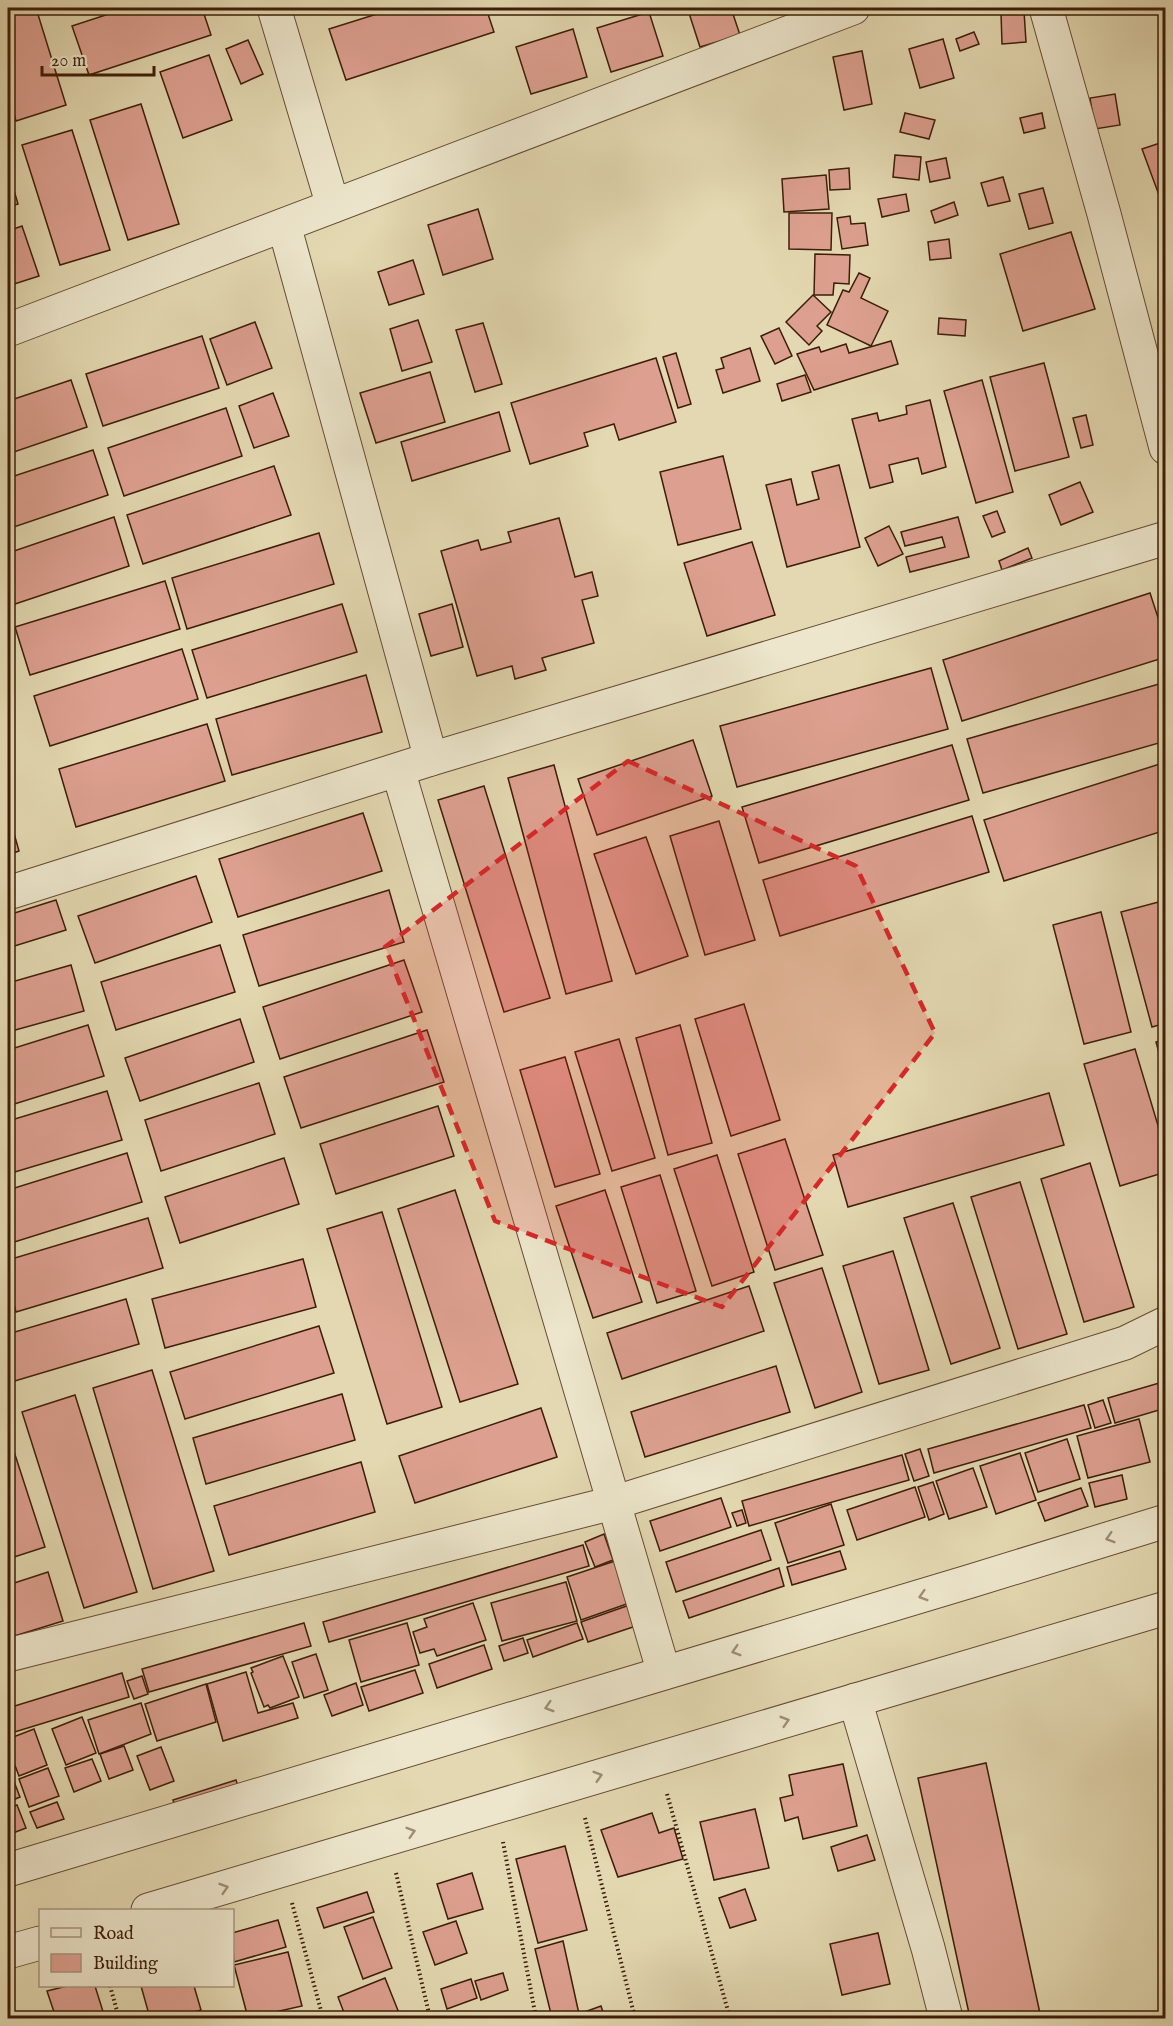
<svg xmlns="http://www.w3.org/2000/svg" width="1173" height="2026" viewBox="0 0 1173 2026" font-family="'IM FELL English',serif">
	<style>
		.building { fill: #dda090; stroke: #3d1d09; stroke-width: 1.5 }
		.lines { fill: none; stroke-linecap: round; stroke-linejoin: round }
		.minor-casing { stroke: #664c33; stroke-width: 35 }
		.path { stroke: #3d1d09; stroke-width: 4; stroke-dasharray: 1.5 3; stroke-linecap: butt }
		.minor { stroke: #ede6cc; stroke-width: 33 }
		.oneway { stroke: #9e8c74 }
		.marked { fill: #d62828; fill-opacity: 0.2; stroke: #d62828; stroke-width: 4.5; stroke-dasharray: 12 8; stroke-linejoin: round }
	</style>
	<rect width="100%" height="100%" fill="#e3d8b1"/>
	<filter id="stains"><feTurbulence type="fractalNoise" baseFrequency=".00333" numOctaves="4"/><feColorMatrix values="0 0 0 0 .2 0 0 0 0 .09 0 0 0 0 .02 0 0 0 .5 -.17"/></filter>
	<radialGradient id="worn" r=".72"><stop offset=".6" stop-color="#630" stop-opacity="0"/><stop offset="1" stop-color="#630" stop-opacity=".3"/></radialGradient>
	<g class="building">
		<path d="M 8,8 L 36,8 L 66,105 L 16,121 L 8,94 Z"/>
		<path d="M 127,8 L 202,8 L 211,35 L 89,75 L 72,26 Z"/>
		<path d="M 396,8 L 486,8 L 494,32 L 346,80 L 329,29 Z"/>
		<path d="M 696,8 L 731,8 L 740,35 L 700,47 L 688,10 Z"/>
		<path d="M 1024,11 L 1026,42 L 1002,44 L 1001,13 Z"/>
		<path d="M 649,12 L 663,56 L 611,72 L 597,28 Z"/>
		<path d="M 573,29 L 587,77 L 531,94 L 516,47 Z"/>
		<path d="M 974,32 L 979,44 L 960,51 L 956,39 Z"/>
		<path d="M 943,39 L 954,78 L 920,88 L 909,49 Z"/>
		<path d="M 248,40 L 263,74 L 241,84 L 226,49 Z"/>
		<path d="M 862,51 L 872,104 L 844,110 L 833,57 Z"/>
		<path d="M 209,55 L 232,120 L 183,138 L 160,72 Z"/>
		<path d="M 1115,94 L 1120,125 L 1095,129 L 1090,98 Z"/>
		<path d="M 141,104 L 179,224 L 128,240 L 90,120 Z"/>
		<path d="M 905,113 L 935,120 L 929,139 L 900,132 Z"/>
		<path d="M 1042,113 L 1045,128 L 1024,133 L 1020,118 Z"/>
		<path d="M 72,130 L 110,250 L 60,265 L 22,145 Z"/>
		<path d="M 1166,141 L 1166,214 L 1142,149 Z"/>
		<path d="M 895,155 L 921,157 L 919,180 L 893,177 Z"/>
		<path d="M 946,158 L 950,178 L 930,182 L 926,162 Z"/>
		<path d="M 849,168 L 850,189 L 830,190 L 829,170 Z"/>
		<path d="M 8,170 L 18,204 L 8,207 Z"/>
		<path d="M 826,175 L 829,209 L 784,212 L 782,179 Z"/>
		<path d="M 1003,177 L 1010,201 L 988,206 L 981,183 Z"/>
		<path d="M 1043,188 L 1053,223 L 1029,229 L 1019,194 Z"/>
		<path d="M 906,194 L 909,211 L 882,217 L 878,199 Z"/>
		<path d="M 954,202 L 958,215 L 935,223 L 931,211 Z"/>
		<path d="M 478,209 L 493,259 L 443,275 L 428,225 Z"/>
		<path d="M 789,213 L 832,213 L 831,250 L 789,249 Z"/>
		<path d="M 850,216 L 851,224 L 865,223 L 868,245 L 842,249 L 837,218 Z"/>
		<path d="M 22,226 L 39,276 L 8,286 L 8,231 Z"/>
		<path d="M 1071,232 L 1095,309 L 1023,331 L 1000,254 Z"/>
		<path d="M 949,239 L 951,258 L 930,260 L 928,242 Z"/>
		<path d="M 815,254 L 850,255 L 849,284 L 834,283 L 833,295 L 814,295 Z"/>
		<path d="M 413,260 L 424,294 L 389,305 L 378,272 Z"/>
		<path d="M 859,273 L 870,278 L 861,298 L 888,311 L 871,346 L 827,325 L 843,290 L 849,292 Z"/>
		<path d="M 813,295 L 831,312 L 817,326 L 822,331 L 809,345 L 786,322 Z"/>
		<path d="M 939,318 L 966,320 L 965,336 L 938,334 Z"/>
		<path d="M 418,320 L 432,362 L 402,371 L 390,329 Z"/>
		<path d="M 255,322 L 272,368 L 227,385 L 210,339 Z"/>
		<path d="M 483,323 L 502,384 L 475,392 L 456,330 Z"/>
		<path d="M 779,328 L 792,356 L 775,364 L 761,336 Z"/>
		<path d="M 202,336 L 219,388 L 103,426 L 86,374 Z"/>
		<path d="M 891,341 L 898,364 L 814,390 L 797,354 L 819,347 L 821,352 L 846,344 L 849,353 Z"/>
		<path d="M 750,348 L 760,381 L 723,393 L 716,370 L 724,368 L 721,358 Z"/>
		<path d="M 676,353 L 691,404 L 678,408 L 663,357 Z"/>
		<path d="M 656,358 L 676,422 L 619,440 L 614,424 L 584,433 L 588,446 L 530,464 L 511,403 Z"/>
		<path d="M 1044,363 L 1069,457 L 1015,471 L 990,377 Z"/>
		<path d="M 430,372 L 445,422 L 376,443 L 360,393 Z"/>
		<path d="M 805,375 L 811,392 L 782,401 L 777,384 Z"/>
		<path d="M 71,380 L 87,427 L 8,454 L 8,401 Z"/>
		<path d="M 982,380 L 1013,492 L 976,503 L 944,391 Z"/>
		<path d="M 273,393 L 289,436 L 254,448 L 239,406 Z"/>
		<path d="M 930,400 L 946,467 L 922,474 L 918,458 L 889,465 L 893,482 L 870,488 L 852,419 L 877,413 L 879,421 L 907,414 L 906,406 Z"/>
		<path d="M 226,408 L 242,456 L 124,496 L 108,448 Z"/>
		<path d="M 499,412 L 510,451 L 412,481 L 401,442 Z"/>
		<path d="M 1086,415 L 1093,445 L 1081,448 L 1073,418 Z"/>
		<path d="M 93,450 L 108,495 L 8,529 L 8,478 Z"/>
		<path d="M 723,456 L 741,529 L 678,545 L 660,472 Z"/>
		<path d="M 839,465 L 860,547 L 787,567 L 766,485 L 791,479 L 797,505 L 819,499 L 812,472 Z"/>
		<path d="M 274,466 L 291,515 L 143,564 L 127,515 Z"/>
		<path d="M 1080,482 L 1093,512 L 1061,525 L 1049,495 Z"/>
		<path d="M 997,511 L 1005,532 L 992,537 L 983,516 Z"/>
		<path d="M 114,517 L 129,566 L 12,605 L 8,591 L 8,553 Z"/>
		<path d="M 958,517 L 969,557 L 910,572 L 906,557 L 945,547 L 942,537 L 905,546 L 901,532 Z"/>
		<path d="M 559,518 L 575,577 L 592,572 L 598,596 L 582,600 L 594,643 L 542,658 L 546,670 L 515,679 L 512,666 L 477,676 L 441,551 L 478,540 L 481,550 L 511,542 L 508,532 Z"/>
		<path d="M 889,526 L 903,554 L 878,566 L 865,538 Z"/>
		<path d="M 319,533 L 334,584 L 187,629 L 172,578 Z"/>
		<path d="M 752,542 L 775,615 L 707,636 L 684,563 Z"/>
		<path d="M 1028,548 L 1032,558 L 1002,570 L 999,561 Z"/>
		<path d="M 165,581 L 180,629 L 30,675 L 15,627 Z"/>
		<path d="M 1150,593 L 1166,642 L 1166,657 L 962,721 L 943,660 Z"/>
		<path d="M 342,604 L 357,652 L 207,698 L 192,650 Z"/>
		<path d="M 452,604 L 463,647 L 431,656 L 419,614 Z"/>
		<path d="M 182,649 L 198,699 L 50,746 L 34,696 Z"/>
		<path d="M 931,668 L 948,729 L 737,787 L 720,726 Z"/>
		<path d="M 366,675 L 382,732 L 232,775 L 216,719 Z"/>
		<path d="M 1166,682 L 1166,741 L 983,793 L 967,739 Z"/>
		<path d="M 207,724 L 225,781 L 76,827 L 59,769 Z"/>
		<path d="M 693,740 L 712,796 L 597,835 L 578,779 Z"/>
		<path d="M 952,745 L 969,800 L 759,863 L 742,807 Z"/>
		<path d="M 1166,762 L 1166,830 L 1004,881 L 984,820 Z"/>
		<path d="M 554,765 L 612,981 L 566,994 L 508,778 Z"/>
		<path d="M 484,786 L 550,998 L 504,1012 L 438,800 Z"/>
		<path d="M 8,812 L 19,851 L 8,855 Z"/>
		<path d="M 363,813 L 382,871 L 238,917 L 219,859 Z"/>
		<path d="M 972,816 L 989,872 L 780,936 L 763,880 Z"/>
		<path d="M 719,821 L 755,940 L 705,955 L 670,836 Z"/>
		<path d="M 646,837 L 688,956 L 636,974 L 594,854 Z"/>
		<path d="M 196,876 L 212,922 L 95,963 L 78,916 Z"/>
		<path d="M 389,890 L 404,942 L 259,986 L 243,935 Z"/>
		<path d="M 56,900 L 66,930 L 8,948 L 8,915 Z"/>
		<path d="M 1166,900 L 1166,1023 L 1152,1027 L 1121,912 Z"/>
		<path d="M 1101,912 L 1131,1032 L 1084,1044 L 1053,925 Z"/>
		<path d="M 220,945 L 235,992 L 116,1030 L 101,982 Z"/>
		<path d="M 404,960 L 422,1012 L 280,1059 L 263,1007 Z"/>
		<path d="M 71,965 L 84,1011 L 8,1032 L 8,983 Z"/>
		<path d="M 744,1004 L 780,1120 L 731,1136 L 695,1019 Z"/>
		<path d="M 240,1019 L 254,1062 L 140,1101 L 125,1058 Z"/>
		<path d="M 88,1025 L 104,1076 L 8,1106 L 8,1050 Z"/>
		<path d="M 680,1025 L 712,1143 L 668,1155 L 636,1038 Z"/>
		<path d="M 427,1030 L 444,1082 L 301,1128 L 284,1077 Z"/>
		<path d="M 619,1039 L 655,1158 L 612,1171 L 575,1052 Z"/>
		<path d="M 1166,1039 L 1166,1078 L 1156,1042 Z"/>
		<path d="M 1135,1049 L 1166,1152 L 1166,1172 L 1120,1186 L 1084,1064 Z"/>
		<path d="M 565,1057 L 600,1174 L 555,1187 L 520,1070 Z"/>
		<path d="M 259,1083 L 275,1134 L 161,1171 L 145,1120 Z"/>
		<path d="M 107,1091 L 122,1140 L 8,1174 L 8,1121 Z"/>
		<path d="M 1049,1093 L 1064,1145 L 848,1207 L 833,1155 Z"/>
		<path d="M 438,1106 L 454,1156 L 336,1194 L 320,1144 Z"/>
		<path d="M 785,1139 L 823,1255 L 775,1270 L 738,1154 Z"/>
		<path d="M 127,1153 L 142,1202 L 8,1244 L 8,1190 Z"/>
		<path d="M 717,1155 L 754,1272 L 712,1286 L 674,1169 Z"/>
		<path d="M 284,1158 L 299,1204 L 180,1243 L 165,1197 Z"/>
		<path d="M 1090,1163 L 1134,1307 L 1084,1322 L 1041,1179 Z"/>
		<path d="M 660,1175 L 696,1291 L 657,1303 L 621,1187 Z"/>
		<path d="M 1020,1182 L 1067,1334 L 1018,1349 L 971,1197 Z"/>
		<path d="M 455,1190 L 518,1384 L 460,1402 L 398,1209 Z"/>
		<path d="M 605,1190 L 642,1302 L 593,1318 L 556,1206 Z"/>
		<path d="M 953,1203 L 1000,1348 L 951,1364 L 904,1218 Z"/>
		<path d="M 382,1212 L 442,1407 L 387,1424 L 327,1229 Z"/>
		<path d="M 148,1218 L 163,1268 L 16,1312 L 8,1282 L 8,1260 Z"/>
		<path d="M 893,1251 L 929,1370 L 879,1384 L 843,1266 Z"/>
		<path d="M 303,1259 L 316,1307 L 165,1348 L 152,1299 Z"/>
		<path d="M 822,1268 L 862,1392 L 815,1408 L 774,1283 Z"/>
		<path d="M 749,1286 L 764,1331 L 622,1379 L 607,1333 Z"/>
		<path d="M 126,1299 L 139,1344 L 8,1383 L 8,1334 Z"/>
		<path d="M 319,1326 L 334,1373 L 185,1419 L 170,1372 Z"/>
		<path d="M 776,1366 L 790,1412 L 645,1457 L 631,1412 Z"/>
		<path d="M 152,1370 L 214,1571 L 153,1589 L 93,1388 Z"/>
		<path d="M 1166,1381 L 1166,1408 L 1115,1423 L 1108,1398 Z"/>
		<path d="M 342,1394 L 355,1440 L 206,1484 L 193,1438 Z"/>
		<path d="M 75,1395 L 137,1592 L 84,1608 L 22,1412 Z"/>
		<path d="M 1103,1400 L 1111,1423 L 1095,1428 L 1088,1405 Z"/>
		<path d="M 1084,1405 L 1091,1428 L 934,1473 L 928,1449 Z"/>
		<path d="M 541,1408 L 557,1457 L 415,1503 L 399,1456 Z"/>
		<path d="M 1139,1419 L 1150,1462 L 1088,1478 L 1077,1436 Z"/>
		<path d="M 8,1433 L 45,1547 L 8,1559 Z"/>
		<path d="M 1067,1439 L 1080,1479 L 1038,1492 L 1025,1453 Z"/>
		<path d="M 920,1449 L 929,1476 L 914,1481 L 905,1454 Z"/>
		<path d="M 1020,1453 L 1036,1500 L 996,1514 L 980,1466 Z"/>
		<path d="M 902,1455 L 909,1480 L 749,1526 L 742,1501 Z"/>
		<path d="M 361,1462 L 375,1512 L 229,1555 L 214,1506 Z"/>
		<path d="M 973,1468 L 987,1507 L 949,1519 L 936,1481 Z"/>
		<path d="M 1122,1475 L 1127,1499 L 1095,1507 L 1089,1483 Z"/>
		<path d="M 933,1482 L 944,1514 L 929,1520 L 918,1487 Z"/>
		<path d="M 915,1487 L 925,1517 L 857,1540 L 847,1510 Z"/>
		<path d="M 1081,1488 L 1088,1506 L 1045,1521 L 1038,1503 Z"/>
		<path d="M 721,1498 L 731,1527 L 660,1551 L 650,1521 Z"/>
		<path d="M 831,1504 L 844,1545 L 788,1563 L 775,1523 Z"/>
		<path d="M 742,1510 L 746,1523 L 737,1526 L 732,1513 Z"/>
		<path d="M 761,1530 L 771,1560 L 676,1592 L 666,1562 Z"/>
		<path d="M 604,1534 L 613,1560 L 595,1567 L 585,1542 Z"/>
		<path d="M 583,1545 L 589,1566 L 329,1642 L 323,1622 Z"/>
		<path d="M 840,1551 L 846,1569 L 792,1585 L 787,1567 Z"/>
		<path d="M 624,1558 L 638,1600 L 581,1620 L 567,1577 Z"/>
		<path d="M 779,1568 L 784,1586 L 689,1618 L 683,1601 Z"/>
		<path d="M 48,1572 L 63,1621 L 8,1638 L 8,1585 Z"/>
		<path d="M 566,1582 L 577,1621 L 502,1641 L 491,1603 Z"/>
		<path d="M 638,1602 L 645,1623 L 588,1642 L 581,1622 Z"/>
		<path d="M 473,1603 L 486,1640 L 437,1656 L 434,1649 L 420,1653 L 413,1632 L 427,1627 L 424,1619 Z"/>
		<path d="M 304,1623 L 311,1646 L 149,1692 L 142,1669 Z"/>
		<path d="M 407,1623 L 419,1665 L 361,1682 L 349,1640 Z"/>
		<path d="M 577,1623 L 583,1639 L 533,1657 L 527,1640 Z"/>
		<path d="M 523,1638 L 528,1653 L 504,1661 L 499,1646 Z"/>
		<path d="M 484,1645 L 492,1669 L 437,1688 L 429,1664 Z"/>
		<path d="M 316,1654 L 328,1690 L 304,1698 L 292,1662 Z"/>
		<path d="M 283,1656 L 299,1697 L 270,1708 L 268,1705 L 264,1707 L 251,1673 L 253,1672 L 251,1668 Z"/>
		<path d="M 415,1670 L 423,1693 L 369,1711 L 361,1687 Z"/>
		<path d="M 246,1672 L 258,1713 L 293,1703 L 298,1718 L 223,1741 L 207,1684 Z"/>
		<path d="M 122,1673 L 129,1697 L 8,1734 L 8,1708 Z"/>
		<path d="M 142,1676 L 148,1694 L 134,1699 L 127,1681 Z"/>
		<path d="M 356,1683 L 363,1705 L 332,1716 L 324,1695 Z"/>
		<path d="M 206,1684 L 216,1722 L 157,1741 L 145,1704 Z"/>
		<path d="M 141,1703 L 151,1734 L 99,1754 L 88,1720 Z"/>
		<path d="M 82,1717 L 96,1753 L 66,1765 L 52,1729 Z"/>
		<path d="M 34,1729 L 47,1765 L 19,1776 L 8,1747 L 8,1739 Z"/>
		<path d="M 124,1746 L 133,1770 L 109,1779 L 100,1754 Z"/>
		<path d="M 161,1747 L 174,1781 L 150,1790 L 137,1756 Z"/>
		<path d="M 92,1759 L 101,1781 L 74,1792 L 65,1768 Z"/>
		<path d="M 986,1763 L 1041,2018 L 970,2018 L 918,1778 Z"/>
		<path d="M 843,1764 L 857,1826 L 803,1839 L 798,1817 L 785,1821 L 780,1798 L 793,1795 L 789,1775 Z"/>
		<path d="M 48,1768 L 59,1796 L 29,1807 L 19,1779 Z"/>
		<path d="M 13,1779 L 20,1797 L 8,1802 L 8,1781 Z"/>
		<path d="M 236,1780 L 241,1796 L 178,1816 L 173,1800 Z"/>
		<path d="M 57,1802 L 64,1819 L 37,1828 L 30,1812 Z"/>
		<path d="M 17,1805 L 26,1828 L 8,1835 L 8,1808 Z"/>
		<path d="M 755,1809 L 769,1868 L 714,1880 L 700,1822 Z"/>
		<path d="M 652,1813 L 659,1833 L 674,1828 L 683,1859 L 618,1877 L 601,1830 Z"/>
		<path d="M 867,1835 L 875,1860 L 838,1871 L 831,1847 Z"/>
		<path d="M 565,1846 L 587,1930 L 538,1943 L 516,1859 Z"/>
		<path d="M 472,1873 L 483,1909 L 448,1919 L 437,1884 Z"/>
		<path d="M 745,1889 L 756,1920 L 730,1928 L 719,1898 Z"/>
		<path d="M 367,1892 L 374,1912 L 324,1928 L 317,1908 Z"/>
		<path d="M 373,1917 L 392,1968 L 363,1979 L 344,1927 Z"/>
		<path d="M 278,1920 L 286,1947 L 234,1962 L 232,1933 Z"/>
		<path d="M 456,1921 L 467,1953 L 435,1965 L 423,1932 Z"/>
		<path d="M 878,1933 L 890,1984 L 842,1995 L 830,1944 Z"/>
		<path d="M 563,1941 L 579,2014 L 601,2006 L 605,2018 L 552,2018 L 535,1949 Z"/>
		<path d="M 288,1952 L 302,2006 L 248,2018 L 234,1965 Z"/>
		<path d="M 503,1973 L 508,1990 L 481,2000 L 475,1981 Z"/>
		<path d="M 385,1978 L 401,2018 L 346,2018 L 338,1997 Z"/>
		<path d="M 471,1979 L 477,1998 L 447,2009 L 441,1989 Z"/>
		<path d="M 67,1986 L 95,1986 L 105,2018 L 56,2018 L 47,1991 Z"/>
		<path d="M 141,1986 L 194,1986 L 201,2010 L 173,2018 L 150,2018 Z"/>
	</g>
	<g class="lines">
		<defs>
			<g id="minor">
				<path d="M 274,8 L 333,206"/>
				<path d="M 1046,8 L 1104,214 L 1166,448"/>
				<path d="M 284,225 L 431,759"/>
				<path d="M 8,330 L 853,8"/>
				<path d="M 398,770 L 664,1673"/>
				<path d="M 8,893 L 431,759 L 1166,538"/>
				<path d="M 8,1655 L 613,1503 L 1125,1343 L 1166,1323"/>
				<path d="M 855,1700 L 928,1948 L 946,2018"/>
				<path d="M 8,1870 L 971,1581 L 1166,1521"/>
				<path d="M 148,1910 L 1166,1608"/>
				<path d="M 8,1952 L 40,1943"/>
			</g>
		</defs>
		<use href="#minor" class="minor-casing"/>
		<g class="path">
			<path d="M 667,1794 L 730,2018"/>
			<path d="M 585,1818 L 635,2018"/>
			<path d="M 503,1842 L 536,2018"/>
			<path d="M 396,1873 L 430,2018"/>
			<path d="M 292,1903 L 323,2018"/>
			<path d="M 110,1986 L 119,2018"/>
		</g>
		<use href="#minor" class="minor"/>
	</g>
	<defs><path id="oneway-chevron" d="M-2-3.5L2.5 0L-2 3.5" fill="none" stroke-width="1.6" stroke-linecap="round" stroke-linejoin="round" transform="scale(1.5)"/></defs>
	<g class="oneway">
		<use href="#oneway-chevron" transform="translate(1110 1538) rotate(163)"/>
		<use href="#oneway-chevron" transform="translate(923 1596) rotate(163)"/>
		<use href="#oneway-chevron" transform="translate(736 1651) rotate(163)"/>
		<use href="#oneway-chevron" transform="translate(549 1707) rotate(163)"/>
		<use href="#oneway-chevron" transform="translate(785 1721) rotate(-17)"/>
		<use href="#oneway-chevron" transform="translate(598 1776) rotate(-17)"/>
		<use href="#oneway-chevron" transform="translate(411 1832) rotate(-17)"/>
		<use href="#oneway-chevron" transform="translate(224 1888) rotate(-17)"/>
	</g>
	<path class="marked" d="M 628,761 L 856,866 L 935,1033 L 722,1307 L 495,1221 L 385,947 Z"/>
	<rect width="1173" height="2026" fill="none" stroke="#e3d8b1" stroke-width="30"/>
	<rect x="9" y="9" width="1155" height="2008" fill="none" stroke="#3d1d09" stroke-width="3"/>
	<rect x="15" y="15" width="1143" height="1996" fill="none" stroke="#3d1d09" stroke-width="1.5"/>
	<rect x="39" y="1909" width="195" height="78" fill="#ede6cc" stroke="#a7967e" stroke-width="1.5"/>
	<rect x="51" y="1928" width="30" height="9" fill="#ede6cc" stroke="#a7967e" stroke-width="1.5"/>
	<text x="93" y="1939" font-size="18" fill="#3d1d09">Road</text>
	<rect x="51" y="1954" width="30" height="18" fill="#dda090" stroke="#a7967e" stroke-width="1.5"/>
	<text x="93" y="1969" font-size="18" fill="#3d1d09">Building</text>
	<path d="M42 66v9h112v-9" fill="none" stroke="#3d1d09" stroke-width="3"/>
	<text x="51" y="66" font-size="18" fill="#3d1d09" stroke="#ede6cc" stroke-width="4.5" paint-order="stroke">20 m</text>
	<rect width="100%" height="100%" filter="url(#stains)"/>
	<rect width="100%" height="100%" fill="url(#worn)"/>
</svg>
